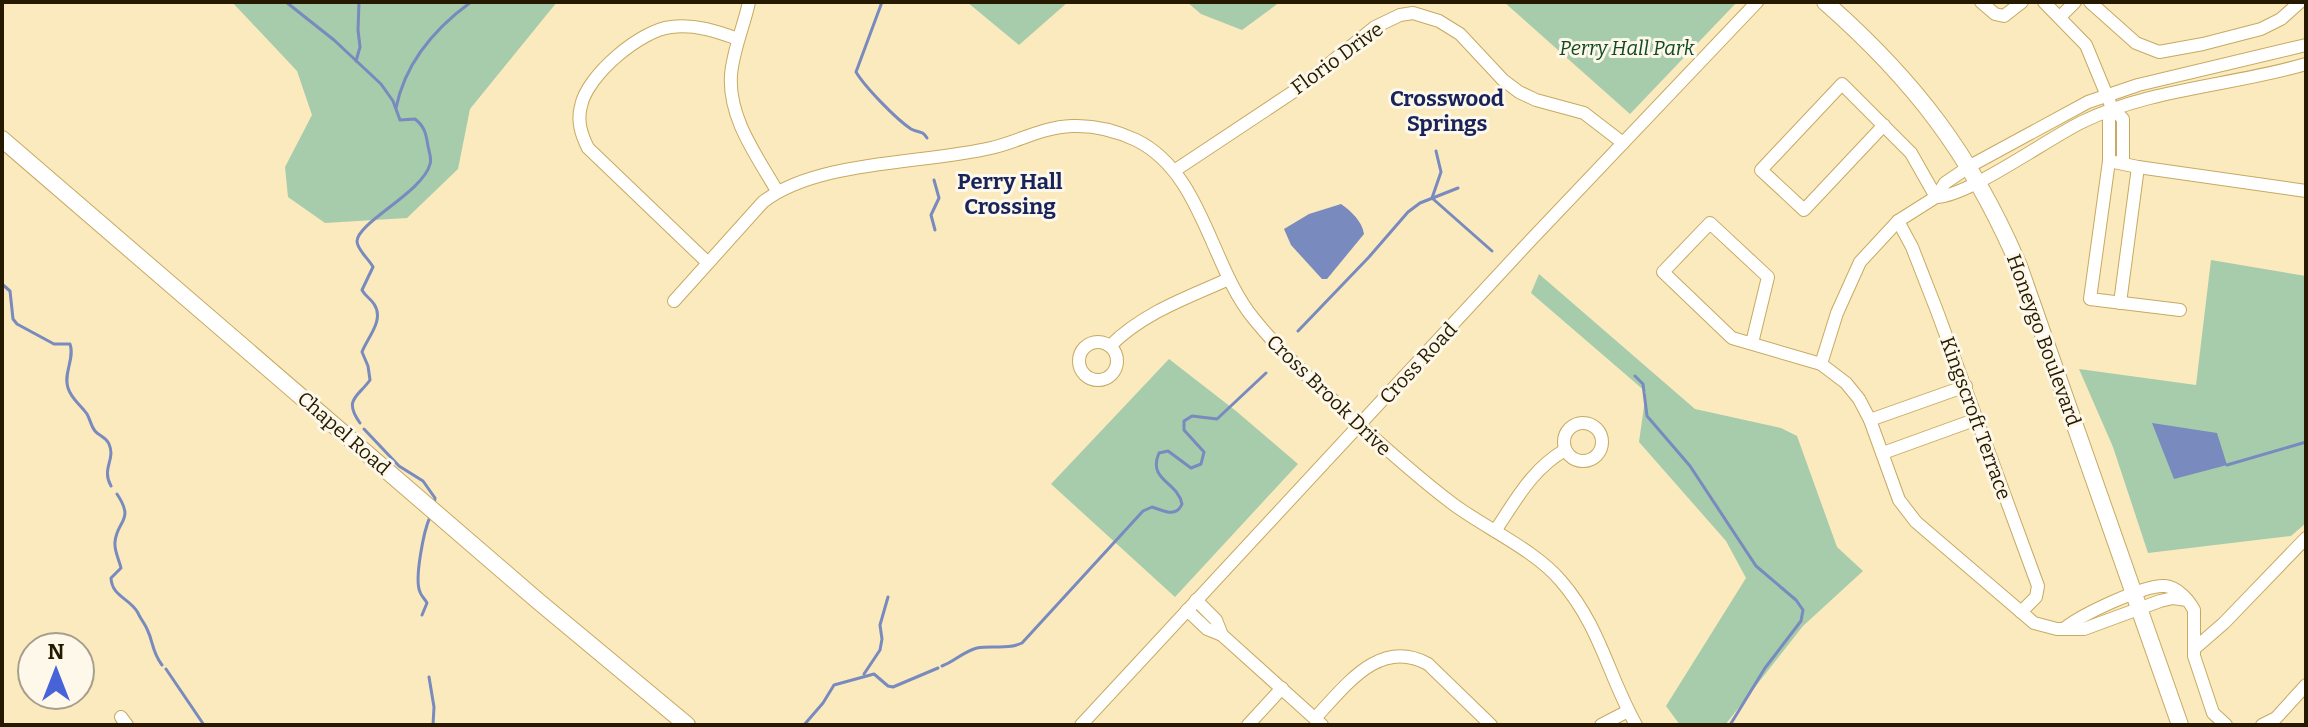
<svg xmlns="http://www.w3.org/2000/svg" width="2308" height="727" viewBox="0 0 2308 727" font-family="Bitter,serif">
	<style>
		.green { fill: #a6ccac }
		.water { fill: #788abe }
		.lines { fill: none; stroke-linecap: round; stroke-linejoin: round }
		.stream { stroke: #788abe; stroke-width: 3 }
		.street-casing { stroke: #c7aa60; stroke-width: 14 }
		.secondary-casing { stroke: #c7aa60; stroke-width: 18 }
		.street { stroke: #fff; stroke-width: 12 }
		.secondary { stroke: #fff; stroke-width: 16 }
		.labels { text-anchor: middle; stroke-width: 6; stroke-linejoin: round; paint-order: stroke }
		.park-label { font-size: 20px; font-style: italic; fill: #114a22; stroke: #fdf8e9 }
		.street-label { font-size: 20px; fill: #251a00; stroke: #fdf8e9 }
		.neighbourhood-label { font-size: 22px; font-weight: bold; fill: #17235a; stroke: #fdf8e9 }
	</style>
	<rect width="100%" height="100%" fill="#fbeabe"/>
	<g class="green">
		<path d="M 232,2 L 557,2 L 470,109 L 458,169 L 407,218 L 325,223 L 288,197 L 285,167 L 312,115 L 297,71 Z"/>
		<path d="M 967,2 L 1068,2 L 1019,45 Z"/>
		<path d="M 1187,2 L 1280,2 L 1242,30 L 1201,14 Z"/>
		<path d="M 1504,2 L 1737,2 L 1630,114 Z"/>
		<path d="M 2211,260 L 2306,276 L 2306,523 L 2291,536 L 2148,553 L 2113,447 L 2079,369 L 2196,385 Z"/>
		<path d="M 1539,274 L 1695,409 L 1781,428 L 1797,436 L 1837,547 L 1863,571 L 1803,626 L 1725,725 L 1680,725 L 1666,706 L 1746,578 L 1726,541 L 1639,442 L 1646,392 L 1531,293 Z"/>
		<path d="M 1169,359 L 1236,411 L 1298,464 L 1175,597 L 1051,484 Z"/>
	</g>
	<g class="water">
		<path d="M 1341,204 C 1351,211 1362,221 1364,234 L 1327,279 L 1322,279 L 1291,245 L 1284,229 L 1309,214 Z"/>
		<path d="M 2152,423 L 2217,433 L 2227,465 L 2174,479 Z"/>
	</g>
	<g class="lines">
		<g class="stream">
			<path d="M 286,2 L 334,40 L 381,84 L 393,101 L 400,120 L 415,119 C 425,127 426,134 428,146 C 429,151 432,159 430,164 C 423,192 358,222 357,241 C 357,250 369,259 373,267 L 362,290 C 365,296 370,298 374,304 C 385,320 367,338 362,352 L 368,366 L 370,380 C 358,397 343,399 360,423"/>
			<path d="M 882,2 L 856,72 C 865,87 896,119 911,129 C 919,133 922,130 927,138"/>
			<path d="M 356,61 L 360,47 L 358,30 L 359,2"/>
			<path d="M 396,108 C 405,63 434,29 471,2"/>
			<path d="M 934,180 L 939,198 L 931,215 L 935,230"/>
			<path d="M 1432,198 L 1492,251"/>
			<path d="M 1432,198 L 1441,172 L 1436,151"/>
			<path d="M 2,284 L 10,291 L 13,319 L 17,324 L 54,344 L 70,344 C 75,359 63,373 68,388 C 72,400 80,404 87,414 C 90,419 91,426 95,431 C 99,436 106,437 109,444 C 116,460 101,468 111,486"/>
			<path d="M 1298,331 L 1369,257 L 1408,212 L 1420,203 L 1458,188"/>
			<path d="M 1635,376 L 1643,384 L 1647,416 L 1690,466 L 1756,566 L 1796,600 L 1803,610 L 1801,621 L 1765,668 L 1730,725"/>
			<path d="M 364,429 L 399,466 L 423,481 L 435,498 L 434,506"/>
			<path d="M 2227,465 L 2306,442"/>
			<path d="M 117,494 C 135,521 117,520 115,542 C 114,551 119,559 121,568 L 111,578 C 112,597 130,598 138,613 C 140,618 145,624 147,629 C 154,643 151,650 162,665"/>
			<path d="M 422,615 L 427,603 C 425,599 421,596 420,592 C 414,579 424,530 430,517"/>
			<path d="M 942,666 C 954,662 964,651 977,648 C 992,645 1007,650 1022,643 L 1143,511 L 1152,507 C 1164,511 1176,518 1182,504 C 1178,482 1147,480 1159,453 L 1168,451 L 1191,468 L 1201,464 L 1204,452 L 1184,430 L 1184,421 L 1192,416 L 1217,419 L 1266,373"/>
			<path d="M 166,669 L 204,725"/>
			<path d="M 864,674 L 880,650 L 882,639 L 880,625 L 888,597"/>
			<path d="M 429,677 L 434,707 L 433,725"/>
			<path d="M 804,725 L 823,703 L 834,685 L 874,674 L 888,686 L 893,687 L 938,668"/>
		</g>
		<defs>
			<g id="street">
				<path d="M 749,2 C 744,26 733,50 731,75 C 728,118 757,156 777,191"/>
				<path d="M 1981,2 L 1995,14 L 2004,16 L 2022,2"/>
				<path d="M 2044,2 L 2086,45 L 2112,108 L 2123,119 L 2123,163"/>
				<path d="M 2090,2 L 2136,43 L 2159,52 L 2203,44 L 2261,29 L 2281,19 L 2300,2"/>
				<path d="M 2060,17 L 2075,2"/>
				<path d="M 2112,108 L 2109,117 L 2109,161 L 2090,299 L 2180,310"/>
				<path d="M 1884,125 L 1804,210 L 1761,170 L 1842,84 L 1911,153 L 1936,197"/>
				<path d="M 2109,161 L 2138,167 L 2306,191"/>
				<path d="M 1174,171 L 1299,88 L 1375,27 L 1400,15 L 1413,13 L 1439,21 L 1460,34 L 1503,80 L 1519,92 L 1536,100 L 1584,113 L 1623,143"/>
				<path d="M 1936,197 C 1967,197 2047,139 2082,122 C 2152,88 2231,86 2306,64"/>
				<path d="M 1898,221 L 1912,247 L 1937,311 L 2038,586 L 2036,597 L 2021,612"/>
				<path d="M 707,262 L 588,148 C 581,134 577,121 581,106 C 587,75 641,30 671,27 C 695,24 716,31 738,39"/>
				<path d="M 674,301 L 763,202 C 817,160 923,164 991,148 C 1018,142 1042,127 1072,126 C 1094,125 1117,131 1136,140 C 1203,173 1210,266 1254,319 C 1284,356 1317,385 1352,418 C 1385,448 1417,477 1453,504 C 1485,528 1535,550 1561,581 C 1600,626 1608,675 1636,725"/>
				<path d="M 2120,303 L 2138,167"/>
				<circle cx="1098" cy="361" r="19"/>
				<path d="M 1752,343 L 1768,277 L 1710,223 L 1663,272 L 1732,338 L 1821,364 L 1846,383 L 1859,399 L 1870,420 L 1899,500 L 1916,522 L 2034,623 L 2057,629 L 2084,629 L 2160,601 L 2173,598 L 2187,600"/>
				<path d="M 1110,346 C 1143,313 1186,298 1229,279"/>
				<path d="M 1821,364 L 1837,313 L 1860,262 L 1898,221 L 1936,197 L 1945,183 L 1970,166 L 2088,102 L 2138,85 L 2306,45"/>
				<path d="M 1870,420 L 1966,386"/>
				<circle cx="1583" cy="442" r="19"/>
				<path d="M 1883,453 L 1977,419"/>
				<path d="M 1495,531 C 1516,500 1532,469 1565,450"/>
				<path d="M 1196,600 L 1216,620 L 1222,635"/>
				<path d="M 1187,610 L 1207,629 L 1222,635 L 1322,725"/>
				<path d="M 2065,628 C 2081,615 2145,584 2165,586 C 2177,587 2189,600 2194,610 L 2194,656 L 2213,713 L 2226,725"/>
				<path d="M 2194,649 L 2224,623 L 2306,538"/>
				<path d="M 121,717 L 127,725"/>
				<path d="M 1315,718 C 1345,687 1379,637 1428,664 L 1491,725"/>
				<path d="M 1081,725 L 1528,243 L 1757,2"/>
				<path d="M 1248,725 L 1282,688"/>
				<path d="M 1601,725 L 1628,711"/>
				<path d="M 2262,725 L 2276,718 L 2306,685"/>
			</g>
			<g id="secondary">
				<path d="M 1825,2 C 1915,81 1972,156 2019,266 L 2180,725"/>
				<path d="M 2,139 L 538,601 L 687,725"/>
			</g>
		</defs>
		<use href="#street" class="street-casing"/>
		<use href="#secondary" class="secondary-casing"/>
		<use href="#street" class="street"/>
		<use href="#secondary" class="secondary"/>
	</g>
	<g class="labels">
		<g class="park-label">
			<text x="1627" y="55">Perry Hall Park</text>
		</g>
		<g class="street-label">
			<text transform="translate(1337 58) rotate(-36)" y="7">Florio Drive</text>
			<text transform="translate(2044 340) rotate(70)" y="7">Honeygo Boulevard</text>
			<text transform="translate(1418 363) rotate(-47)" y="7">Cross Road</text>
			<text transform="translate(1329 395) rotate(44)" y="7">Cross Brook Drive</text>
			<text transform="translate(1976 418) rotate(70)" y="7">Kingscroft Terrace</text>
			<text transform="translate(344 433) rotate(41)" y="7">Chapel Road</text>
		</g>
		<g class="neighbourhood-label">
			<text x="1447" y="106">Crosswood<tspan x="1447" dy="25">Springs</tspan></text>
			<text x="1010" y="189">Perry Hall<tspan x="1010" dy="25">Crossing</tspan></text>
		</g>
	</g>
	<rect width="2308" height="727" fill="none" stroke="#251a00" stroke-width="8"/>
	<g transform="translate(56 671)"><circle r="38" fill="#fdf8e9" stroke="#a79f8c" stroke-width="2"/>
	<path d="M0-6L14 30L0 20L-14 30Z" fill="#4763d7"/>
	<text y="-12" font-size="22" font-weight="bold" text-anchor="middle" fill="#251a00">N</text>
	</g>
</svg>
